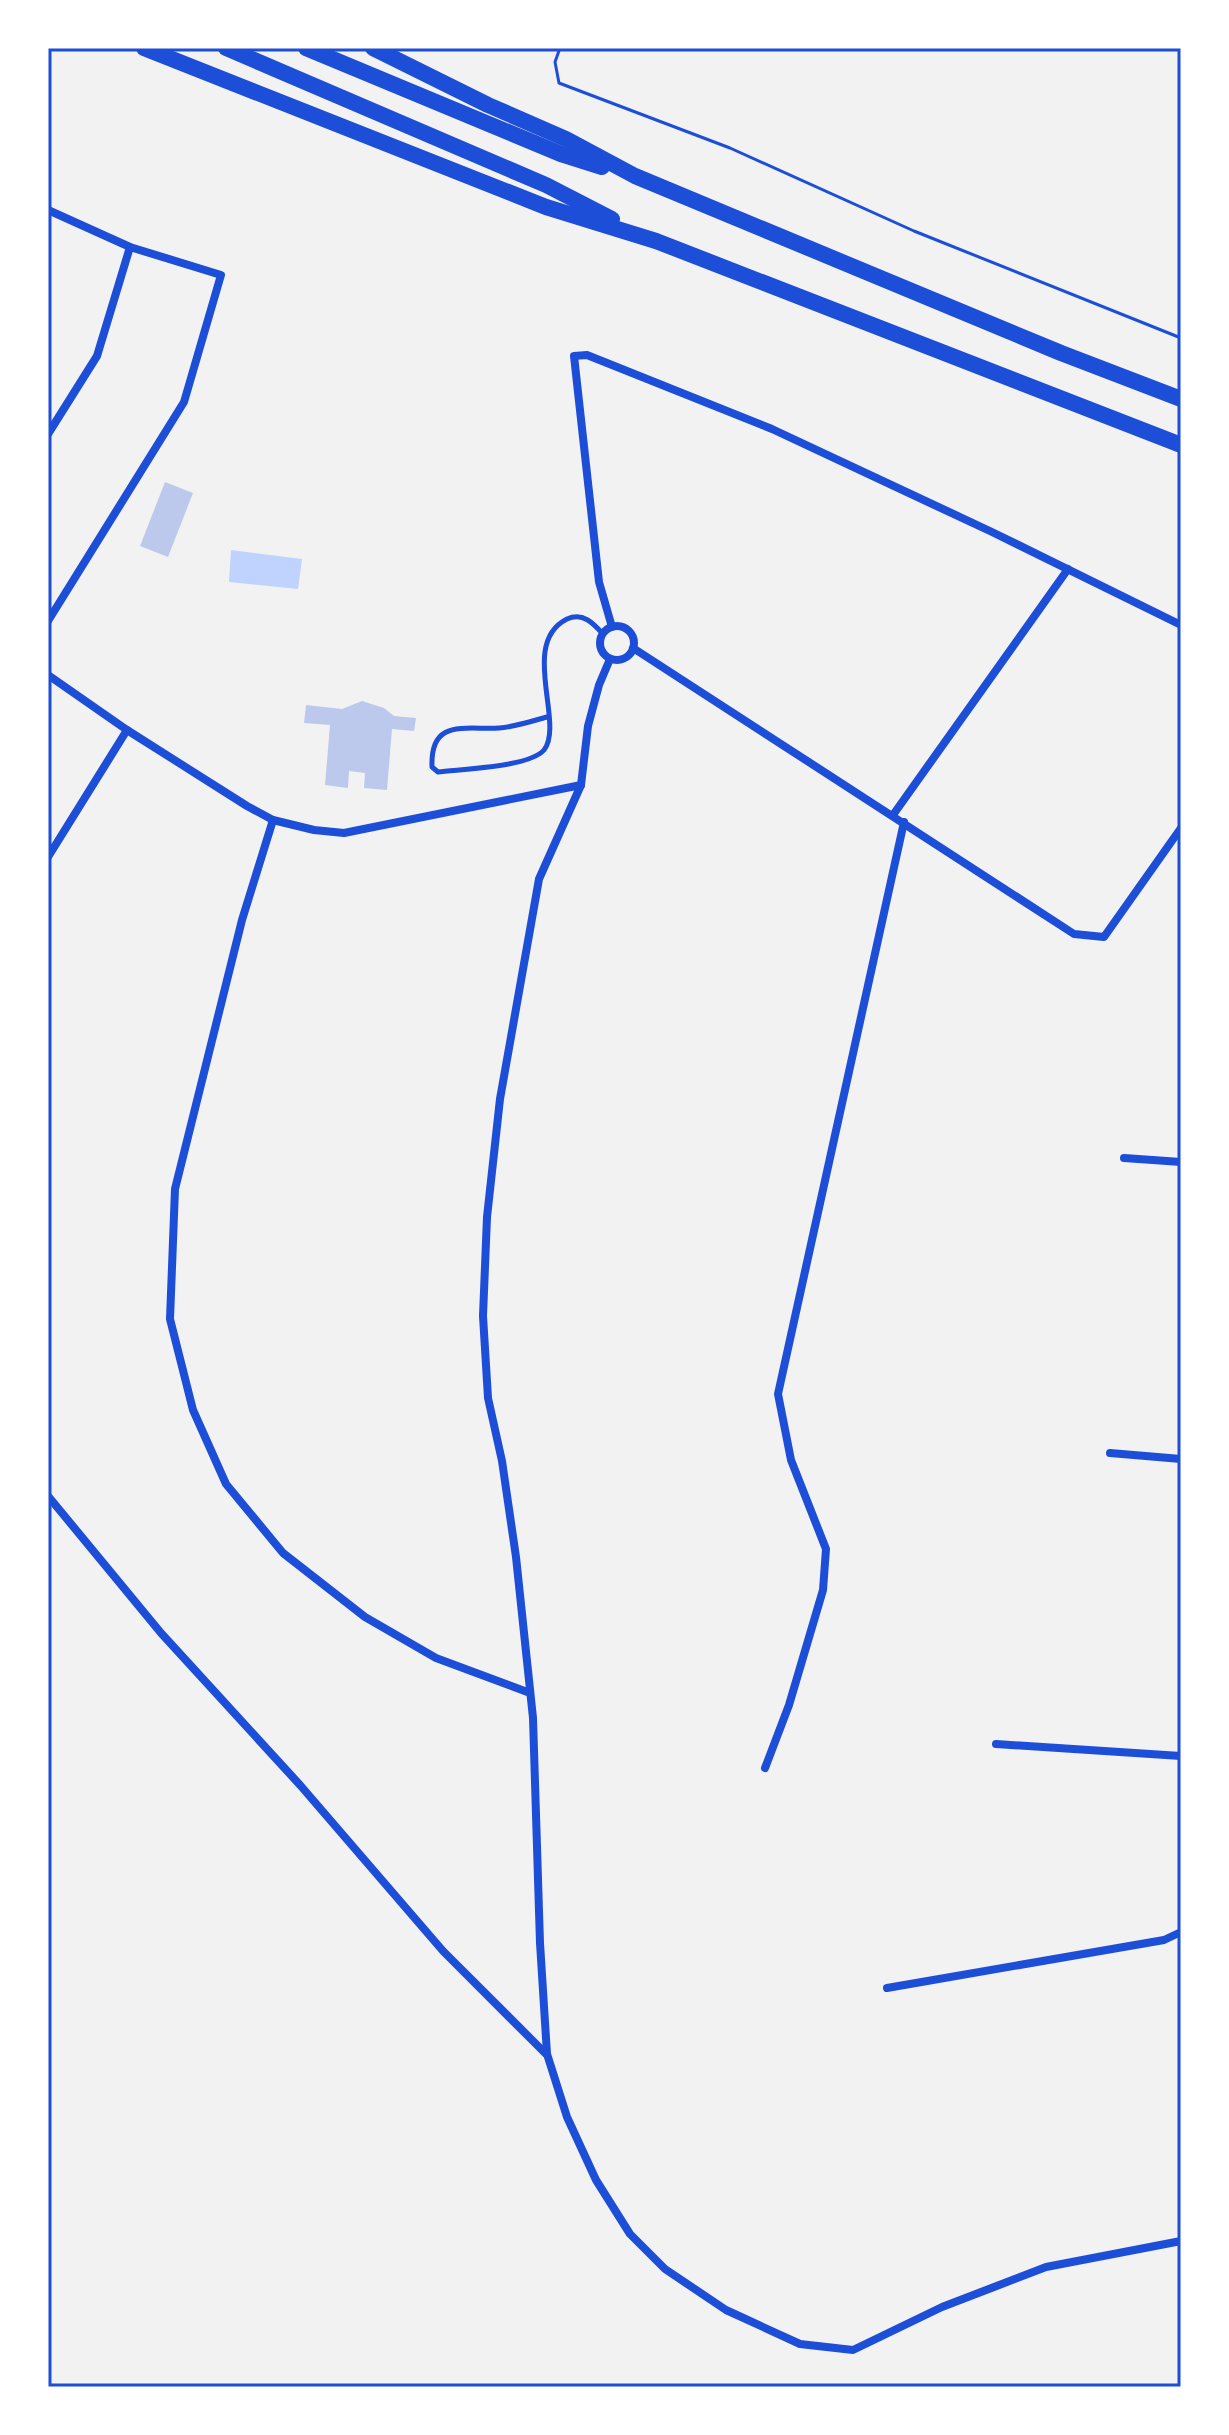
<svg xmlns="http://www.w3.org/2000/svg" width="1229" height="2435" viewBox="0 0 1229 2435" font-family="Barlow,sans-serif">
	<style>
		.water { fill: #bfd3fe }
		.building { fill: #bdc9ec }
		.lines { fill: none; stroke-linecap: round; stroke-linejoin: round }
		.path { stroke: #1d4ed8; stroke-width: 3 }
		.service { stroke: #1d4ed8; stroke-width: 5 }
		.minor { stroke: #1d4ed8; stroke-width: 8 }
		.motorway { stroke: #1d4ed8; stroke-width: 16 }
		.neatline { fill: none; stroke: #1d4ed8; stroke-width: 3 }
	</style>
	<rect width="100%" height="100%" fill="#f2f2f2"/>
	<path class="water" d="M 231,550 L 302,559 L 298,589 L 229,582 Z"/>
	<g class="building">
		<path d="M 165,482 L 193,493 L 168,557 L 140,546 Z"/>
		<path d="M 362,701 L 384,708 L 394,716 L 416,718 L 414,731 L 392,729 L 387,790 L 364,788 L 365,773 L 349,771 L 348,788 L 325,785 L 330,725 L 304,723 L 306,705 L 342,709 Z"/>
	</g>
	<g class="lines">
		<path class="path" d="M 560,48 L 555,62 L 559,83 L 730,148 L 914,231 L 1181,338"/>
		<path class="service" d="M 547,717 C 532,721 515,727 499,728 C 465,730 430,718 432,767 L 438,772 C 461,769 530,767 544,750 C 565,723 519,643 567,619 C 583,612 593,623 603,634"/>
		<g class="minor">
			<path d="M 48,210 L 130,247 L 221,275 L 184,402 L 48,621"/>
			<path d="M 48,434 L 97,356 L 130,247"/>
			<circle cx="617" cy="643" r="17"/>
			<path d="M 612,627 L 599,582 L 574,356 L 587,355 L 772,429 L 992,532 L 1181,625"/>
			<path d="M 633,648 L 1074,934 L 1104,937 L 1181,828"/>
			<path d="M 610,659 L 599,685 L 588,726 L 581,785 L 539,879 L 500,1099 L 487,1217 L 483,1316 L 488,1398 L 502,1461 L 516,1557 L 533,1718 L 540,1943 L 547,2054 L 567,2117 L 596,2180 L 630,2234 L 665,2269 L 726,2310 L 800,2344 L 853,2350 L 942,2307 L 1046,2267 L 1181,2241"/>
			<path d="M 48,675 L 127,730 L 247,806 L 273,820 L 314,830 L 344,833 L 581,785"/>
			<path d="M 893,815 L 1068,569"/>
			<path d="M 273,820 L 242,920 L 175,1189 L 170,1319 L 193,1410 L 226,1484 L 283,1553 L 365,1617 L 436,1658 L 530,1693"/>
			<path d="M 48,857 L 127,730"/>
			<path d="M 1124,1158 L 1181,1162"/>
			<path d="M 1110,1453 L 1181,1459"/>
			<path d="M 48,1496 L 161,1633 L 300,1785 L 443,1951 L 546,2054"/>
			<path d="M 996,1744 L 1181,1756"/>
			<path d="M 765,1768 L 789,1705 L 823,1590 L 826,1549 L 791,1460 L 778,1394 L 904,822"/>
			<path d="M 887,1988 L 1164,1940 L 1181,1932"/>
		</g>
		<g class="motorway">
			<path d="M 144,48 L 546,207 L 656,241 L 1181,445"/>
			<path d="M 226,48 L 546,185 L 612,219"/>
			<path d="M 306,48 L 561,154 L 602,167"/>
			<path d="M 373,48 L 488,105 L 566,139 L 635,176 L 1061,353 L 1181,399"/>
		</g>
	</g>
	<rect width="1229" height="2435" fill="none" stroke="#ffffff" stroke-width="100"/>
	<rect x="50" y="50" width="1129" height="2335" class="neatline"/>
</svg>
